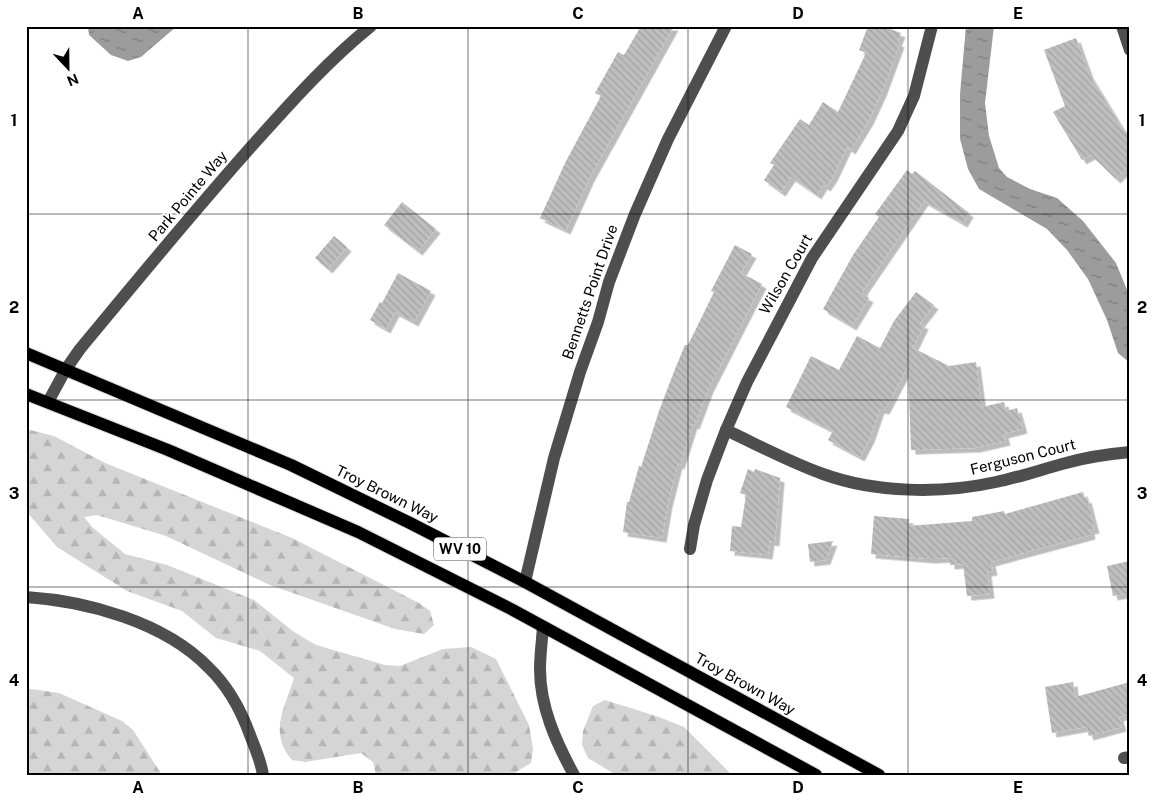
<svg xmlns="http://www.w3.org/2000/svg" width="1156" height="801" viewBox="0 0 1156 801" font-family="'Public Sans',sans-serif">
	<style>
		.forest { fill: url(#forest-firs) }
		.water { fill: url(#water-ripples) }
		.building { fill: url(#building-back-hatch); filter: url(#shadow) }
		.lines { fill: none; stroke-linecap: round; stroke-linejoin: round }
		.major-casing { stroke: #dbdbdb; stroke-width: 14 }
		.minor { stroke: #4e4e4e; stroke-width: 12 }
		.major { stroke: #000; stroke-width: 12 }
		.grid { fill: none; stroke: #000; stroke-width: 1; stroke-opacity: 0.55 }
		.labels { text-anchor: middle; stroke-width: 4; stroke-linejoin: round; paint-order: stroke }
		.shield { fill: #fff; stroke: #4c4c4c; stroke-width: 1 }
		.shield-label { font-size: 14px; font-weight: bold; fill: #000 }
		.street-label { font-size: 15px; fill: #000; stroke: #fff }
		.neatline { fill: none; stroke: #000; stroke-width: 2 }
		.grid-label { font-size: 16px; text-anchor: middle; font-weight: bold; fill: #000 }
	</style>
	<defs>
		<pattern id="forest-firs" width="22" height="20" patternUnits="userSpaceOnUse" patternTransform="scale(1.25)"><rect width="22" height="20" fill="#d5d5d5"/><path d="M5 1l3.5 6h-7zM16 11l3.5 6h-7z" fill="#b5b5b5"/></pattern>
		<pattern id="water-ripples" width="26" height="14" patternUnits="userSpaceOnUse" patternTransform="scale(1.25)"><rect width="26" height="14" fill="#9c9c9c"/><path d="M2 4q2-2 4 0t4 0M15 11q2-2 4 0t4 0" fill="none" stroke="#7d7d7d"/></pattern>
		<pattern id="building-back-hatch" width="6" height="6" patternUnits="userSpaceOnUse" patternTransform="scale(1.25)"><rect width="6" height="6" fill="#bebebe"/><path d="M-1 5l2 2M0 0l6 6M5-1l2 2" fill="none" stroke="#a2a2a2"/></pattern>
		<filter id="shadow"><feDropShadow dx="4.5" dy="4.5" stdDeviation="0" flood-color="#0004"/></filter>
	</defs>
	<rect width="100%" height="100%" fill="#fff"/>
	<g class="forest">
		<path d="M 26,429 L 54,436 L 105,463 L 292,538 L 419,603 L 430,611 L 434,625 L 424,634 L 395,629 L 270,585 L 166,536 L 97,515 L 84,517 L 92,527 L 125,554 L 167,565 L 254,600 L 294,632 L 316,645 L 385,665 L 400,666 L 443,649 L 471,647 L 496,659 L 529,725 L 533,749 L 531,763 L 511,775 L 376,775 L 373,762 L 361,753 L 305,762 L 292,760 C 268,732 285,708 294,678 L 260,651 L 216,638 L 182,611 L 127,591 L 57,547 L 26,511 Z"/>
		<path d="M 31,689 L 59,693 L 122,721 L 133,730 L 162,775 L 26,775 L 26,690 Z"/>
		<path d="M 605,700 L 659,717 L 684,727 L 732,775 L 616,775 L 588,758 L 582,745 L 583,731 L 593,706 Z"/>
	</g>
	<g class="water">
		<path d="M 88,26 L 177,26 L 141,57 L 128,61 L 111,55 L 89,35 Z"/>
		<path d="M 966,26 L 994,26 L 985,103 L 989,136 L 999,168 L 1007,177 L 1030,189 L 1057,198 L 1083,221 L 1116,263 L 1130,297 L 1130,363 L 1118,353 L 1107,320 L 1088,279 L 1067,250 L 1047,229 L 979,189 L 968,169 L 960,139 L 960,94 Z"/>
	</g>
	<g class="building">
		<path d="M 641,26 L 674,26 L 590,177 L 566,230 L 540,218 L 565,163 L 601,96 L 595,93 L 618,52 L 624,55 Z"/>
		<path d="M 868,26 L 882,26 L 901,33 L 897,42 L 900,43 L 882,92 L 869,120 L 851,150 L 847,147 L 833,177 L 826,187 L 823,185 L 817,195 L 791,177 L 781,192 L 764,180 L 774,165 L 770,163 L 800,119 L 809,125 L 823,102 L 838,112 L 866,53 L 859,50 Z"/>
		<path d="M 1076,38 L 1089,74 L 1122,128 L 1130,136 L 1130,165 L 1116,179 L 1091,155 L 1082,160 L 1053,112 L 1065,106 L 1044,50 Z"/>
		<path d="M 907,170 L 912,174 L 915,171 L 969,213 L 963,223 L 924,201 L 864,289 L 862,294 L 869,298 L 852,326 L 823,309 L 853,255 L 879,217 L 875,214 Z"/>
		<path d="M 402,202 L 436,229 L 418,251 L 384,225 Z"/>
		<path d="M 334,236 L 347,247 L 328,269 L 315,258 Z"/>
		<path d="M 735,245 L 752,254 L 741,273 L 762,284 L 709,388 L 695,425 L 693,424 L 680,465 L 678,464 L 668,503 L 662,538 L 623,532 L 627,502 L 629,502 L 639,466 L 641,467 L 659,411 L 675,369 L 685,345 L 688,345 L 714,292 L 711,291 Z"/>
		<path d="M 398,273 L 431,291 L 414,322 L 395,312 L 386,329 L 370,320 L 380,302 L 382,303 Z"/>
		<path d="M 916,292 L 934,305 L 920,323 L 924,325 L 913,348 L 949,366 L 976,362 L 982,407 L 1004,402 L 1006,411 L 1017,408 L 1023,429 L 1004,434 L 1006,441 L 976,448 L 911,450 L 908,366 L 885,410 L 880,409 L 870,438 L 860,457 L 828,440 L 833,431 L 786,407 L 811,356 L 839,370 L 857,336 L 880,348 L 894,321 Z"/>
		<path d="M 748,469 L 754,472 L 755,469 L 780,478 L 775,542 L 770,541 L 768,555 L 730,551 L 732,526 L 741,527 L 746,495 L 740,493 Z"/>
		<path d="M 1083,492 L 1085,499 L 1087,498 L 1095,529 L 1090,530 L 1091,535 L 991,562 L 993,571 L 987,572 L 990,594 L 967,596 L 963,564 L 950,565 L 950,558 L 930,559 L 871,554 L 874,516 L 909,519 L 908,526 L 972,521 L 972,517 L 1004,511 L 1005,514 Z"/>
		<path d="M 833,541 L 826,560 L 810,562 L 808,544 Z"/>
		<path d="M 1130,561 L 1130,593 L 1113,596 L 1107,566 Z"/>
		<path d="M 1073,682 L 1075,697 L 1130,682 L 1130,714 L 1119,717 L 1122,727 L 1089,736 L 1086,727 L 1052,733 L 1045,687 Z"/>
	</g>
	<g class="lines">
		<defs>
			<g id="major">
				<path d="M 26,353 L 291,465 L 410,523 L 525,582 L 879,775"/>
				<path d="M 26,394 L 168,450 L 358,532 L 511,609 L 816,775"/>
			</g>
		</defs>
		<use href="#major" class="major-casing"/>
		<g class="minor">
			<path d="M 1122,26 L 1130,50"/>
			<path d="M 48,402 L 66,369 L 80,349 C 139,278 197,207 259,138 C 294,99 330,59 371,26"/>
			<path d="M 726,430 C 758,445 789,462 823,474 C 875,493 942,494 996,482 C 1020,477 1043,469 1066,463 C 1087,457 1108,454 1130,452"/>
			<path d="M 690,549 L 694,525 L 707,480 L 726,430 L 747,382 L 812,258 L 898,131 L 914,96 L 932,26"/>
			<path d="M 525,582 L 554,458 L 580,372 L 598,322 L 609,282 L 635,214 L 668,139 L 726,26"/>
			<path d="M 26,597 C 87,601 164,622 208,667 C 228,686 241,710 250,735 C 255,748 261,761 263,775"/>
			<path d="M 543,627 C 542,641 540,655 540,669 C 540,707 556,742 574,775"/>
			<path d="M 1124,758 L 1130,757"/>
		</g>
		<use href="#major" class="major"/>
	</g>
	<path class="grid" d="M 248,26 L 248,775M 468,26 L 468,775M 688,26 L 688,775M 908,26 L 908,775M 26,214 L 1130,214M 26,400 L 1130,400M 26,587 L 1130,587"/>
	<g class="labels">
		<rect class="shield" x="434" y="537.5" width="52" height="23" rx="4"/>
		<g class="shield-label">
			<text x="460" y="554">WV 10</text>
		</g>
		<g class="street-label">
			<text transform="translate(188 196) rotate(-50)" y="5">Park Pointe Way</text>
			<text transform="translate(786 274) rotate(-60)" y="5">Wilson Court</text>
			<text transform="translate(590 292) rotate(-71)" y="5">Bennetts Point Drive</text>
			<text transform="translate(1023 457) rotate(-14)" y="5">Ferguson Court</text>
			<text transform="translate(387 494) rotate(26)" y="5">Troy Brown Way</text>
			<text transform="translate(745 684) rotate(29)" y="5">Troy Brown Way</text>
		</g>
	</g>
	<rect width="1156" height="801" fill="none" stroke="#ffffff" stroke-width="55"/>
	<g transform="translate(68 68) rotate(158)" stroke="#ffffff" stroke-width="4" paint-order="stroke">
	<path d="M0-4L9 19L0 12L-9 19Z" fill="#000000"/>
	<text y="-8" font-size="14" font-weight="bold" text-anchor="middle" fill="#000000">N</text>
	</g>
	<rect x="28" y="28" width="1100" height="746" class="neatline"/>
	<g class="grid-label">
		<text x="138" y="19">A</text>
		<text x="358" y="19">B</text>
		<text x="578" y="19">C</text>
		<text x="798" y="19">D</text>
		<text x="1018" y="19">E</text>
		<text x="14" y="126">1</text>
		<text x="1142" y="126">1</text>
		<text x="14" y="313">2</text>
		<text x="1142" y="313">2</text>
		<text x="14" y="499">3</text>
		<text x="1142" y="499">3</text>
		<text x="14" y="686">4</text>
		<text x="1142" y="686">4</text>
		<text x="138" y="793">A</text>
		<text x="358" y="793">B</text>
		<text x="578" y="793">C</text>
		<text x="798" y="793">D</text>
		<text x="1018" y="793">E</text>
	</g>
</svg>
